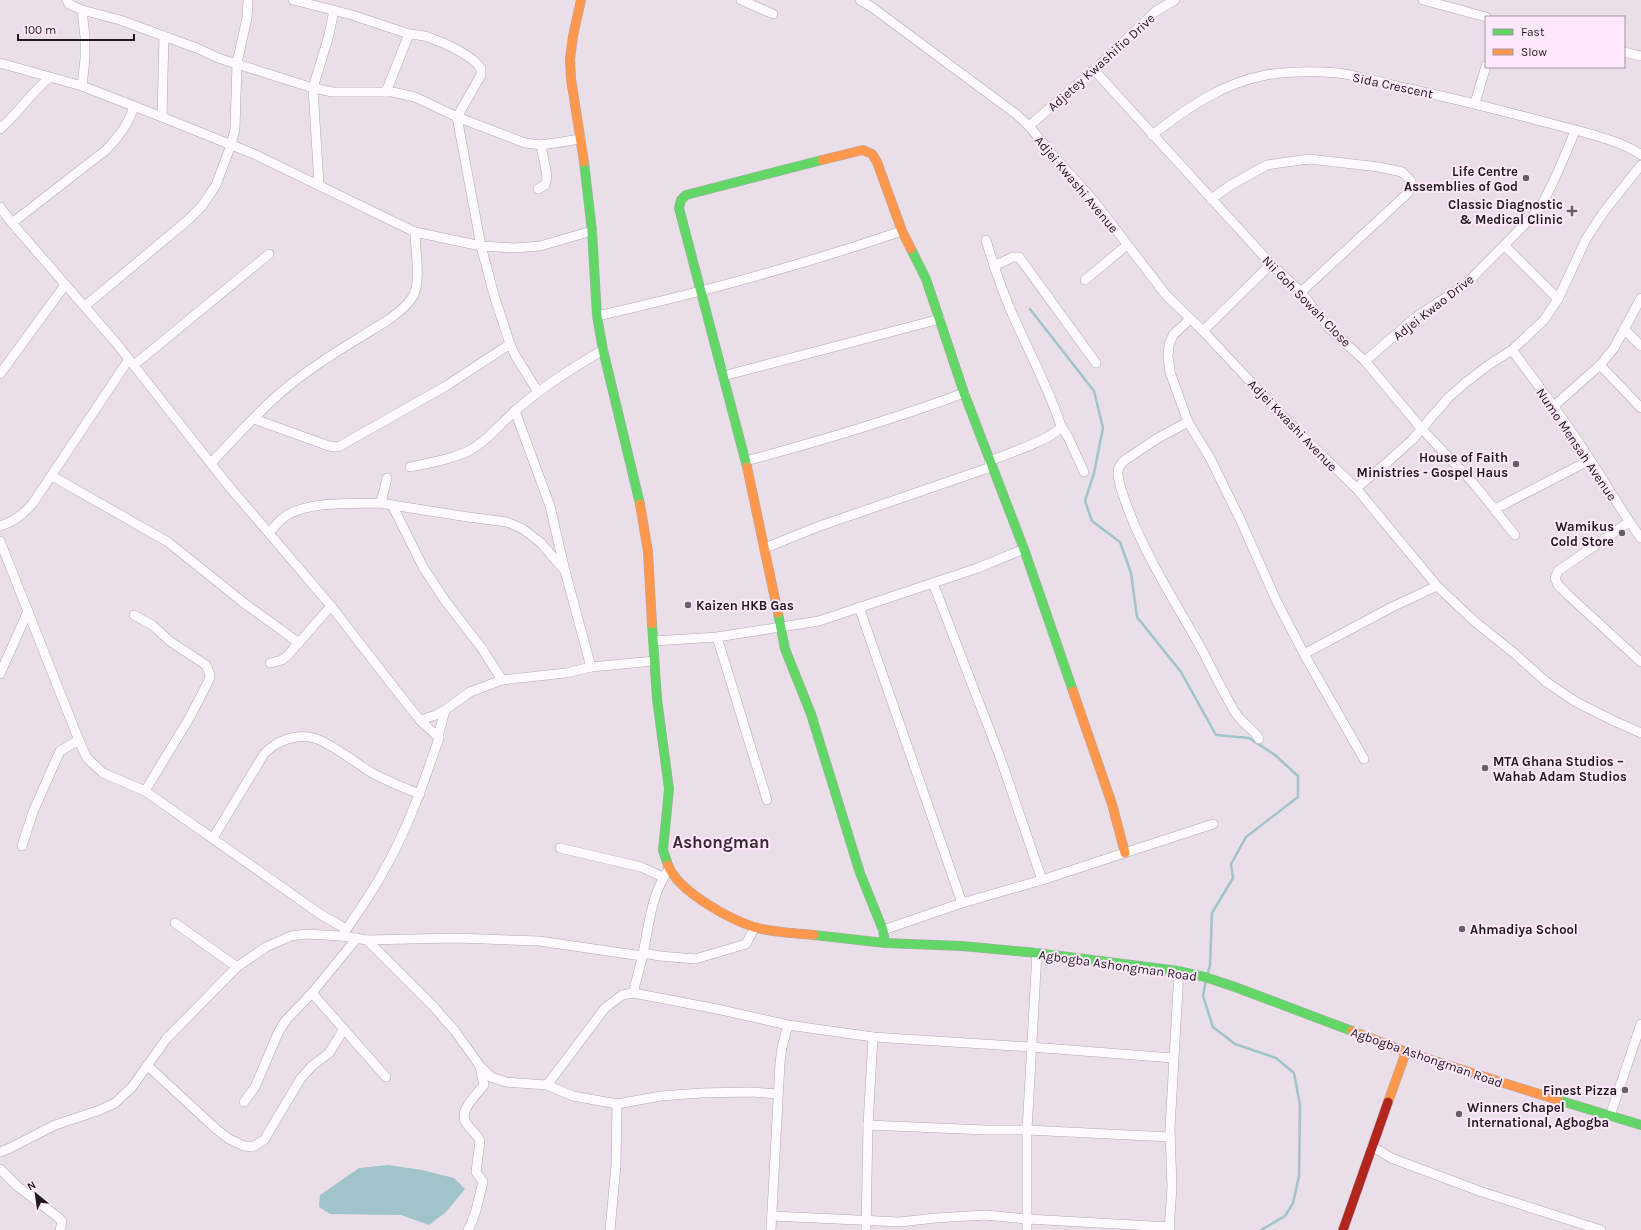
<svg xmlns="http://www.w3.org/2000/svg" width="1641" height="1230" viewBox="0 0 1641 1230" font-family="Karla,sans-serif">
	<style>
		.water { fill: #a0c4c9 }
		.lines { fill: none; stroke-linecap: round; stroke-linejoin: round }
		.stream { stroke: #a0c4c9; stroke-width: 2.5 }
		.street-casing { stroke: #b2a9b0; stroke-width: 10 }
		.fast-casing { stroke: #b2a9b0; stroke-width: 10 }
		.slow-casing { stroke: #b2a9b0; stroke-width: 10 }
		.jam-casing { stroke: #b2a9b0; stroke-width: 10 }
		.street { stroke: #fcfafc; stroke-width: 9 }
		.fast { stroke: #63d668; stroke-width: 9 }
		.slow { stroke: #ff974d; stroke-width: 9 }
		.jam { stroke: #b3261e; stroke-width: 9 }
		.poi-dot { fill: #675e66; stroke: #fde7fa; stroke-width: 1.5 }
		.labels { text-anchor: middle; stroke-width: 4; stroke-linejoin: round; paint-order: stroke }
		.street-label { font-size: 13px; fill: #211920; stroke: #fde7fa }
		.poi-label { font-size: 13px; font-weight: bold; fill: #211920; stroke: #fde7fa; text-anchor: end }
		.district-label { font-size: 17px; font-weight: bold; fill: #382837; stroke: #fde7fa }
	</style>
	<rect width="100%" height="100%" fill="#eadfe8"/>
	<path class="water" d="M 388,1165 L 422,1170 L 454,1178 L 465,1189 L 446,1212 L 429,1225 L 401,1215 L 330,1214 L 319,1207 L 320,1195 L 359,1168 Z"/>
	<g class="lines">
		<g class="stream">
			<path d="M 1030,309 L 1094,391 L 1103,428 L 1094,473 L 1085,501 L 1092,521 L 1120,542 L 1131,573 L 1137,617 L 1181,672 L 1216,735 L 1249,738 L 1275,755 L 1298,776 L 1298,797 L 1246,837 L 1231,864 L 1233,878 L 1212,913 L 1210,965 L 1208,973"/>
			<path d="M 1206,980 L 1203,996 L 1213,1027 L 1235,1044 L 1276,1058 L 1294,1073 L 1300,1105 L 1299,1176 L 1293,1203 L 1285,1216 L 1261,1230"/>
		</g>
		<defs>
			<g id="street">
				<path d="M 67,0 L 69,4 L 82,10 L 85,37 L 85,59 L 82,86"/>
				<path d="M 293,0 L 352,15 L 409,34"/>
				<path d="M 741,0 L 773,14"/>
				<path d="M 860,0 L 873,8 L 1016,114 L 1029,126 L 1052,154 L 1094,201 L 1166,295 L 1203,331 L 1295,429 L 1356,488 L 1437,586 L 1474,621 L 1514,653 L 1545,681 L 1576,702 L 1614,721 L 1641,733"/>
				<path d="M 1423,0 L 1486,17"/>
				<path d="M 82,10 L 120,20 L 199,49 L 218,58 L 313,88 L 332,92 L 392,92 L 415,97 L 457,117 L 525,143 L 541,145 L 581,139"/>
				<path d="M 1624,52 L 1641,56"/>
				<path d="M 0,63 L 82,86 L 162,117 L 254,154 L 415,232 L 481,246 L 515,248 L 540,246 L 592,231"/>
				<path d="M 1094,70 L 1271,264 L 1301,292 L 1328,327 L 1365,361 L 1421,428 L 1475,485 L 1515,535"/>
				<path d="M 386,92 L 409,34 C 415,35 422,35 428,37 C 443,42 474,56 481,69 L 481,75 L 457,117 L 481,246 L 494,295 L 510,344 L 515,355 L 538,392"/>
				<path d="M 1475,103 L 1486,66"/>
				<path d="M 162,117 L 164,36"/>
				<path d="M 1029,126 L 1094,70 L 1156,11 L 1175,0"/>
				<path d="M 0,129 C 18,113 31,93 49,78"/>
				<path d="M 1152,135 C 1186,109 1222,83 1266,75 C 1289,71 1315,71 1338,73 C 1359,76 1380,82 1400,87 C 1453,98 1504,111 1556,125 C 1578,131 1624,141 1641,155"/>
				<path d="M 319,185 L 313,88 L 329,35 L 334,10"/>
				<path d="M 538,189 L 545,185 L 547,176 L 541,145"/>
				<path d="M 1211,199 L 1231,185 L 1267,165 L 1309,159 L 1379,167 L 1402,172 L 1411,181 L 1412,186 L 1408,193 L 1301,292"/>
				<path d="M 0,207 L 12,223 L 117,344 L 227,484 L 331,606 L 396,690 L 420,720 L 439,738 C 423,785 407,831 382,874 C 370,896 355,916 342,936"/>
				<path d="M 12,223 L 106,150 C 119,136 129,124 134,106"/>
				<path d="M 986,240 C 994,267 1003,294 1015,320 C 1031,356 1049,389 1061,426 C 1055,439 1004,455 989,461"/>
				<path d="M 1505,246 L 1558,299"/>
				<path d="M 994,266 L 1013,257 L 1019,257 L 1096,363"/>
				<path d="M 1085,280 L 1127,245"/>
				<path d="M 85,306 L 188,220 L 202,206 L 216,185 L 231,145 L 235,129 L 237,63 L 247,18 L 248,0"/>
				<path d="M 597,316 C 700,293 802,265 902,231"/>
				<path d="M 1190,319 L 1173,335 L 1169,345 L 1168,356 L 1170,372 L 1188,422 L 1210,458 L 1240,519 L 1276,600 L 1304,654 L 1364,759"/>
				<path d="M 1624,329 L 1641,346"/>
				<path d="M 1203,331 L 1271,264"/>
				<path d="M 1512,350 C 1539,386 1565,421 1589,458 C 1607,485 1622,513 1641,538"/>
				<path d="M 1365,361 L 1416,317 L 1465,285 L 1538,211 C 1553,186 1564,158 1575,131"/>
				<path d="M 134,365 L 269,254"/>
				<path d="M 1600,365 L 1641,408"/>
				<path d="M 0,374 L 65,285"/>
				<path d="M 723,376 L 940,319"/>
				<path d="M 1554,406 L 1600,365 L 1614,348 L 1641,298"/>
				<path d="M 515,411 L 550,506 L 565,571 L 591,667"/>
				<path d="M 254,419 L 329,446 L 335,447 L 340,446 L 446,386 L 510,344"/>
				<path d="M 1188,422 L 1158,438 L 1125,460 C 1121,464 1118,467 1118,473 C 1118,484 1126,503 1130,514 C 1149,562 1177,605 1202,650 C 1213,671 1223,692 1235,712 C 1242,724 1254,729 1259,739"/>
				<path d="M 1061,426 L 1068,437 L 1084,472"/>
				<path d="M 746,461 C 820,441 892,420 964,393"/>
				<path d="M 211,463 C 237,436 262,407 291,384 C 312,367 336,352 359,338 C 376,327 400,315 412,298 C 422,284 415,249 415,232"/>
				<path d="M 410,467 C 430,463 454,459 472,449 C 488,440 501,423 515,411 C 542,387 572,368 603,350"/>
				<path d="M 52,476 L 168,542 L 244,603 L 299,643"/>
				<path d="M 1356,488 L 1382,467 L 1412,440 L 1448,398 L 1465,383 L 1490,364 L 1512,350 L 1544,320 L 1558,299 L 1586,239 L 1603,213 L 1641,165"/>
				<path d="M 381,503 L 387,478"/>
				<path d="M 392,505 L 423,567 L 446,602 L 481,647 L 502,680"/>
				<path d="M 1495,509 L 1590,460"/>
				<path d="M 1629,522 L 1558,571 L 1555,578 L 1558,585 L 1568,595 L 1641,662"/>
				<path d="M 0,526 C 14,522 24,514 33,503 L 129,359"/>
				<path d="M 269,533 C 275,526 281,518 289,514 C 314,501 353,504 381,503 L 392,505 L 468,517 L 507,522 L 523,529 L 541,543 L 565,571"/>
				<path d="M 0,541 L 80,743 L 87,758 L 103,773 L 145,791 L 320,914 L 346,929"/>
				<path d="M 765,548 L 817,527 L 991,467"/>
				<path d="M 933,583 L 1000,757 L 1042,880"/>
				<path d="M 859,607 L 962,903"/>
				<path d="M 134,615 L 152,625 L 171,642 L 206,665 L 210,675 L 209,680 L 190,717 L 145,791"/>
				<path d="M 717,637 L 767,800"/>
				<path d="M 654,641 L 717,637 L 819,621 L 978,568 L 1024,549"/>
				<path d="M 1304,654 L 1392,607 L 1437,586"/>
				<path d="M 270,663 L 282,660 L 288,655 L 331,606"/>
				<path d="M 0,674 L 28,611"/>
				<path d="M 420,720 L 436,715 L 445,710 L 470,692 L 502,680 L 566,673 L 591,667 L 654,661"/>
				<path d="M 439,738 L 439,733 L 445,710"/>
				<path d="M 213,838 L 264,754 C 276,741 296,733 314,738 C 331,743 356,763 372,773 C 388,781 403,788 420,794"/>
				<path d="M 22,846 L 33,812 L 60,751 L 79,740"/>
				<path d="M 560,848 L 641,867 L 663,877"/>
				<path d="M 175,923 L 237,967"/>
				<path d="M 883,930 L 962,903 L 1042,880 L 1213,824"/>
				<path d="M 367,940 L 432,1005 L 455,1031 L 480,1066 L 491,1077 L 506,1082 L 547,1085 L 573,1096 L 617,1104 L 661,1096 L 701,1093 L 751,1092 L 778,1094"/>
				<path d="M 643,953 L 660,956 L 695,959 L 746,944 L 755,927"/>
				<path d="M 312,993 L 386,1077"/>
				<path d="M 633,993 C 637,978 641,963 644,948 C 650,919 652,893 669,869"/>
				<path d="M 147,1065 L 215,1128 L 229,1139 L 244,1146 L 252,1147 L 264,1140 L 301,1078 L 312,1066 L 329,1053 L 344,1029"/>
				<path d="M 547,1085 L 605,1008 L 622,995 L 633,993 L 717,1009 L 788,1025 L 873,1037 L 1031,1047 L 1173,1058"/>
				<path d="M 244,1102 L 255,1087 L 279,1031 L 286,1020 L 312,993 L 357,938"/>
				<path d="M 1610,1116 L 1641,1024"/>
				<path d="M 868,1125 L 986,1130 L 1027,1130 L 1170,1137"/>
				<path d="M 1372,1146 L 1391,1158 L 1482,1192 L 1601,1230"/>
				<path d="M 0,1152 L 10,1148 L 55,1125 L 100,1110 L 115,1103 L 132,1087 L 167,1038 L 237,967 L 266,947 L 291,936 L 306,934 L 342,936 L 367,940 L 456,938 L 539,941 L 642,956"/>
				<path d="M 0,1169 L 17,1186 L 59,1218 L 62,1222 L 60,1230"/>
				<path d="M 772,1216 L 900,1222 L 936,1218 L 985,1215 L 1027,1219 L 1170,1227"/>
				<path d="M 468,1230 C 477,1215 478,1199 483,1182 L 476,1172 L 480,1141 C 477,1134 470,1129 466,1123 C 458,1111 477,1094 484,1085 L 480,1067"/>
				<path d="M 610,1230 L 616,1165 L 617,1104"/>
				<path d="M 771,1230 L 780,1063 L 782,1047 L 788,1025"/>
				<path d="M 866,1230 L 868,1125 L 873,1037"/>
				<path d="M 1027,1230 L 1027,1130 L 1037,953"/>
				<path d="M 1169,1230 L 1172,1187 L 1170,1128 L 1179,971"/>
			</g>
			<g id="fast">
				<path d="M 584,162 L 592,231 L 597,316 L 603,350 L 640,504"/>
				<path d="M 911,249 L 926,279 L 964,393 L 1024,549 L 1073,691"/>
				<path d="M 747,467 L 679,208 L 681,200 L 686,195 L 822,160"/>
				<path d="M 778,613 L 785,649 L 811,714 L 860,873 L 883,930 L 885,943"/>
				<path d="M 652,624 L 657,699 L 669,789 L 663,850 L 668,865"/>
				<path d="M 814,935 L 885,943 L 962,946 L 1037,953 L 1179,971 L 1205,977 L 1235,987 L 1352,1031"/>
				<path d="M 1558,1100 L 1641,1125"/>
			</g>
			<g id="slow">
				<path d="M 581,0 L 573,36 L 570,59 L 571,79 L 584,162"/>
				<path d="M 822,160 L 863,150 L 872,154 L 877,162 L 902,231 L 911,249"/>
				<path d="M 747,467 L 778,613"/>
				<path d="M 640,504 L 648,552 L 652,624"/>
				<path d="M 1073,691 L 1112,804 L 1125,853"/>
				<path d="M 668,865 C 678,892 735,923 762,929 C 779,933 797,933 814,935"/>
				<path d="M 1352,1031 L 1406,1052 L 1558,1100"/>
				<path d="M 1388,1102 L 1406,1052"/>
			</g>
			<path id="jam" d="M 1343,1230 L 1388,1102"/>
		</defs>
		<use href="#street" class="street-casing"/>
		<use href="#fast" class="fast-casing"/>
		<use href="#slow" class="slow-casing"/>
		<use href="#jam" class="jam-casing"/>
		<use href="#street" class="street"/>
		<use href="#fast" class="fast"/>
		<use href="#slow" class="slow"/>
		<use href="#jam" class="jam"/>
	</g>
	<g class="poi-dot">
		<circle cx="1526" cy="178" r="4"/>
		<path d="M1570 205h4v4h4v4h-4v4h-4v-4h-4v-4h4z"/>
		<circle cx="1516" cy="464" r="4"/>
		<circle cx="1622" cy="533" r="4"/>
		<circle cx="688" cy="605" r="4"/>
		<circle cx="1485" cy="768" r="4"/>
		<circle cx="1462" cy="929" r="4"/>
		<circle cx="1625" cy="1090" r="4"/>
		<circle cx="1459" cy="1114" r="4"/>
	</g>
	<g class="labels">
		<g class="street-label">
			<text transform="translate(1101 62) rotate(-42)" y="5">Adjetey Kwashifio Drive</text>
			<text transform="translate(1393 85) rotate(12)" y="5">Sida Crescent</text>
			<text transform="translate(1077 184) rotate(50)" y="5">Adjei Kwashi Avenue</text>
			<text transform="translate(1307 301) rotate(46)" y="5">Nii Goh Sowah Close</text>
			<text transform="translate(1433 307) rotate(-38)" y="5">Adjei Kwao Drive</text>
			<text transform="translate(1293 425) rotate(46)" y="5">Adjei Kwashi Avenue</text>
			<text transform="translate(1577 444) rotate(56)" y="5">Numo Mensah Avenue</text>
			<text transform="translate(1118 965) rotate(8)" y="5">Agbogba Ashongman Road</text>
			<text transform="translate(1427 1057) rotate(19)" y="5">Agbogba Ashongman Road</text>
		</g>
		<g class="poi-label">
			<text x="1518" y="176">Life Centre<tspan x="1518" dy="15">Assemblies of God</tspan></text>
			<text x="1563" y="209">Classic Diagnostic<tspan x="1563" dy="15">&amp; Medical Clinic</tspan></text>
			<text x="1508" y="462">House of Faith<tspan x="1508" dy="15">Ministries - Gospel Haus</tspan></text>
			<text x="1614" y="531">Wamikus<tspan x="1614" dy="15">Cold Store</tspan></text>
			<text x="696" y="610" text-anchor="start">Kaizen HKB Gas</text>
			<text x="1493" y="766" text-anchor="start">MTA Ghana Studios –<tspan x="1493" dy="15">Wahab Adam Studios</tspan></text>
			<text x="1470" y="934" text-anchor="start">Ahmadiya School</text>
			<text x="1617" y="1095">Finest Pizza</text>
			<text x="1467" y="1112" text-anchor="start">Winners Chapel<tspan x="1467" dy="15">International, Agbogba</tspan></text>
		</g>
		<g class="district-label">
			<text x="721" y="848">Ashongman</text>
		</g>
	</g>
	<rect x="1485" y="16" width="140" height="52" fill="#fde7fa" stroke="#a595a3"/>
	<rect x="1493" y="29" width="20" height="6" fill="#63d668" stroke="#a595a3"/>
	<text x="1521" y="36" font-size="12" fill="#211920">Fast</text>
	<rect x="1493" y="49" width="20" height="6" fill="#ff974d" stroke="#a595a3"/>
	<text x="1521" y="56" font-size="12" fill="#211920">Slow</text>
	<g transform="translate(36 1194) rotate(331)" stroke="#fde7fa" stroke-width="3" paint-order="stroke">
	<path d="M0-3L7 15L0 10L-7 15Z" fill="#211920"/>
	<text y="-6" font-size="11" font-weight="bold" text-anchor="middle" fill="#211920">N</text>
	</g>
	<path d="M18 34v6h116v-6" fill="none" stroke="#211920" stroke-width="2"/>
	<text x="24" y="34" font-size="12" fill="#211920" stroke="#fde7fa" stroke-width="3" paint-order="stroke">100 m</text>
</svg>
